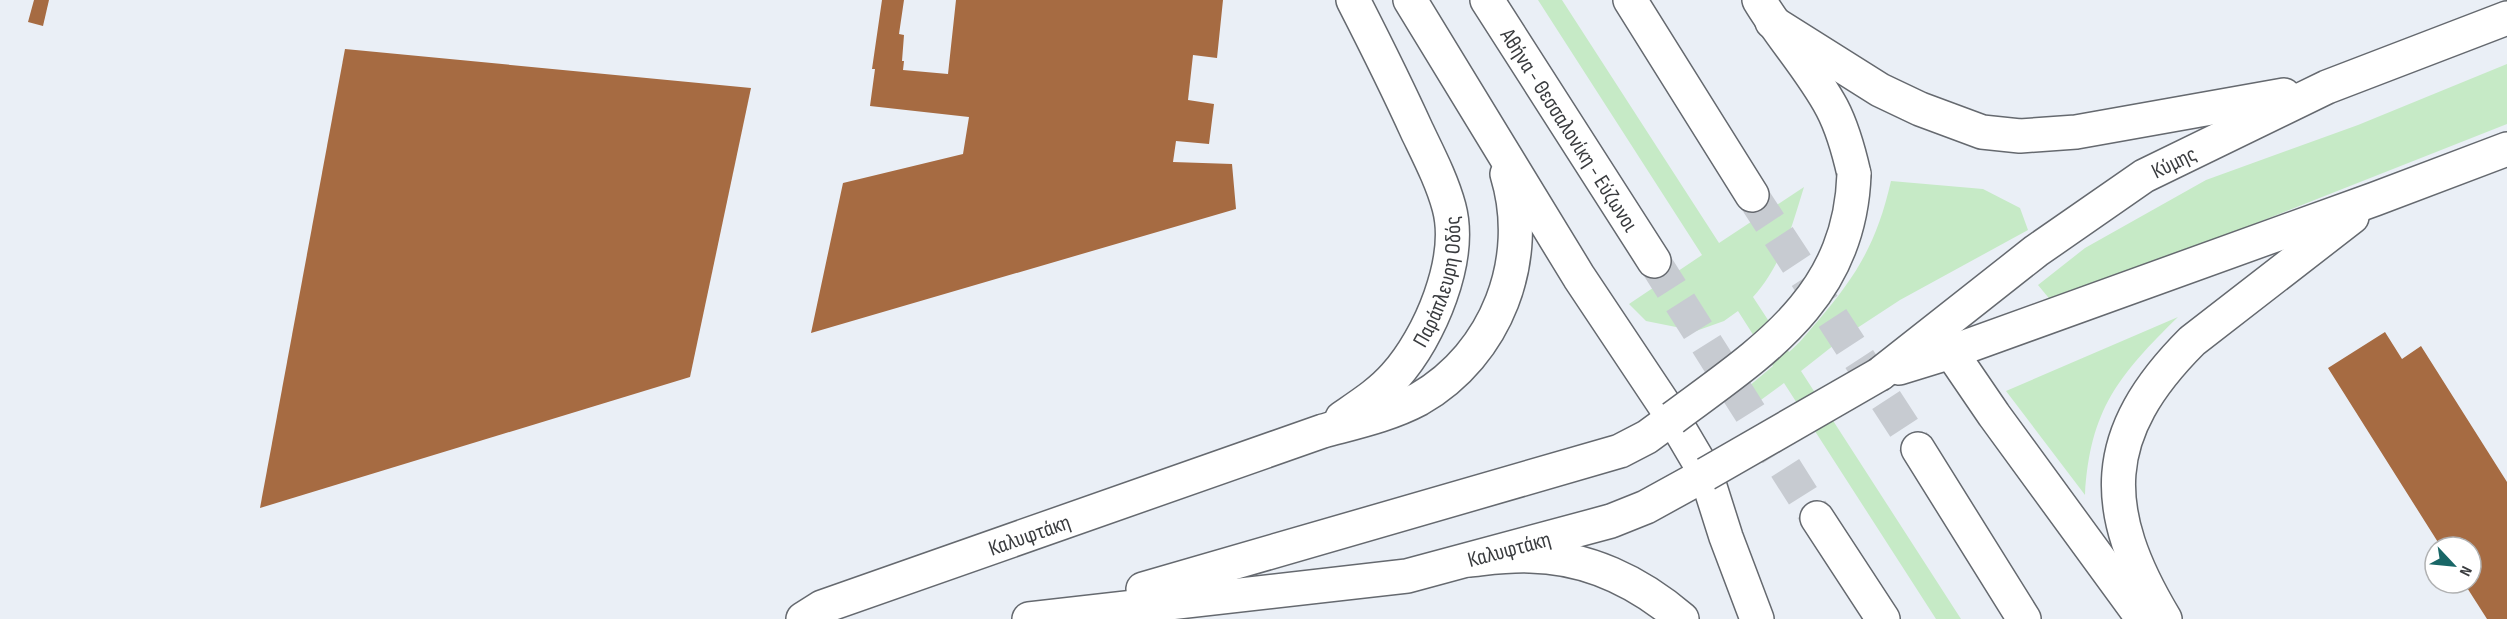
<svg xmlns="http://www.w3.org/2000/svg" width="2507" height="619" viewBox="0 0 2507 619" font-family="'Sofia Sans Condensed',sans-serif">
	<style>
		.green { fill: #c6eac6 }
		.building { fill: #a66b42 }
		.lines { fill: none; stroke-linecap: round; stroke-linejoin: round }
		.highway-tunnel { stroke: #c7cbd1; stroke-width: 33; stroke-dasharray: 33 16; stroke-linecap: butt }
		.secondary-casing { stroke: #65696f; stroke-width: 36 }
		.highway-casing { stroke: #65696f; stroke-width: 36 }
		.secondary { stroke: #fff; stroke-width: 33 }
		.highway { stroke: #fff; stroke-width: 33 }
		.secondary-bridge-casing { stroke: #65696f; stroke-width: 36; stroke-linecap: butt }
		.secondary-bridge { stroke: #fff; stroke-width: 33 }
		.labels { text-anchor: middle; stroke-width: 6; stroke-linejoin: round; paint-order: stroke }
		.street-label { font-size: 22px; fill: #3a3c3f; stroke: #fff }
	</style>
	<rect width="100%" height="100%" fill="#eaeff6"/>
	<g class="green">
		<path d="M 1538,0 L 1562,0 L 1719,243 L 1804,187 C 1792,226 1782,265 1753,297 L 1789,352 C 1799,344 1808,332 1817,322 C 1858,274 1877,242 1891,181 L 1983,189 L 2020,208 L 2028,230 L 1900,300 L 1848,334 L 1801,371 L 1961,619 L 1936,619 L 1784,383 L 1754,405 L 1736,397 L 1773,366 L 1738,311 L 1724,321 L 1696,331 L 1646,321 L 1629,304 L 1702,255 Z"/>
		<path d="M 2507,64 L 2507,124 L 2211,241 L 2057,308 L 2038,285 L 2085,248 L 2206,180 L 2358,125 Z"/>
		<path d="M 2178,317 C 2119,375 2090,409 2085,495 L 2006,391 Z"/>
	</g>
	<g class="building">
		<path d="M 34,0 L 49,0 L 43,26 L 28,22 Z"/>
		<path d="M 882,0 L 904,0 L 899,34 L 904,35 L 902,61 L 904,61 L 903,70 L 948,74 L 956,0 L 1223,0 L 1217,58 L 1193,55 L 1188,100 L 1214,104 L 1209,144 L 1176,141 L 1173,162 L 1232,164 L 1236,209 L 811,333 L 843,183 L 963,154 L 969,117 L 870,106 L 875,69 L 872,69 Z"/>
		<path d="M 345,49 L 751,88 L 690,377 L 260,508 Z"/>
		<path d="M 2385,332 L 2402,359 L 2421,346 L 2507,482 L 2507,619 L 2487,619 L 2464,583 L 2471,583 L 2471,547 L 2441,547 L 2328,368 Z"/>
	</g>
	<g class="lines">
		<g class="highway-tunnel">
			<path d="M 1752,195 L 1918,449"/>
			<path d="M 1654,261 L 1817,518"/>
		</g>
		<defs>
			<g id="secondary">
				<path d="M 1759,0 C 1781,37 1812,70 1832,108 C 1843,129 1849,152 1854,174"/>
				<path d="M 1772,22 L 1880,90 L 1920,109 L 1982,132 L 2020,136 L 2076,132 L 2284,95"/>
				<path d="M 1951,352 L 1994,415 L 2143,619"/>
				<path d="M 1899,368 L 1951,352 L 2375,199 L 2507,149"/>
				<path id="s1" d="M 1880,374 L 2036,251 L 2144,176 L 2327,87 L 2507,18"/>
				<path id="s2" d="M 1342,418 C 1361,405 1380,393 1395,376 C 1430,337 1463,259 1449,207 C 1442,181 1429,156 1417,131 C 1397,87 1375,43 1353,0"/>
				<path d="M 1143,589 L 1620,451 L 1647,437 L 1673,418"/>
				<path id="s3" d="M 803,619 L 822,607 L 1323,431 C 1356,422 1389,415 1419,399 C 1497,354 1533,259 1507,174"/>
				<path id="s4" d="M 1029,619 L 1407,576 L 1611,521 L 1646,507 L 1706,474 L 1673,418 L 1579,277 L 1410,0"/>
				<path d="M 2165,619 C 2099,509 2099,434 2192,341 L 2352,217"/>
			</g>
			<g id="highway">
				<path id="s5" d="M 1487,0 L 1654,261"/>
				<path d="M 1630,0 L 1752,195"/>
				<path d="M 1918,449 L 2024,619"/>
				<path d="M 1706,474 L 1726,537 L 1757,619"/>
				<path d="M 1817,518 L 1883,619"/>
				<path d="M 1469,560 C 1489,558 1510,555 1530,556 C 1587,557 1639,582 1682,619"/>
			</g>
		</defs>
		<use href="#secondary" class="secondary-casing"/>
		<use href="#highway" class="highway-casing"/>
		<use href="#secondary" class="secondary"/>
		<use href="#highway" class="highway"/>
		<defs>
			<g id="secondary-bridge">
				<path d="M 1673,418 C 1763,351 1850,298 1854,174"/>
				<path d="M 1706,474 L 1880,374"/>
			</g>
		</defs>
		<use href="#secondary-bridge" class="secondary-bridge-casing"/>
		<use href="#secondary-bridge" class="secondary-bridge"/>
	</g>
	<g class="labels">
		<g class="street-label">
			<text dy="8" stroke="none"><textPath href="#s5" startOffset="154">Αθήνα - Θεσσαλονίκη - Εύζωνοι</textPath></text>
			<text dy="8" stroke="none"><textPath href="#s1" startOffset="363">Κύμης</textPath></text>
			<text dy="8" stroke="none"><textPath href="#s2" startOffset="174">Παράπλευρη Οδός</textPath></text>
			<text dy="8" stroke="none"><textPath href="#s3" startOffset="242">Καλυφτάκη</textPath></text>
			<text dy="8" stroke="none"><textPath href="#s4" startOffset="486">Καλυφτάκη</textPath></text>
		</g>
	</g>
	<g transform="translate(2453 565) rotate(116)"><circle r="28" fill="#ffffff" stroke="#b0b1b2" stroke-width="1.5"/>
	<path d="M0-4.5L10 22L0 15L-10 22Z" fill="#186666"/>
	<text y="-9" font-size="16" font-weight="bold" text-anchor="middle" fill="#3a3c3f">N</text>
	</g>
</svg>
